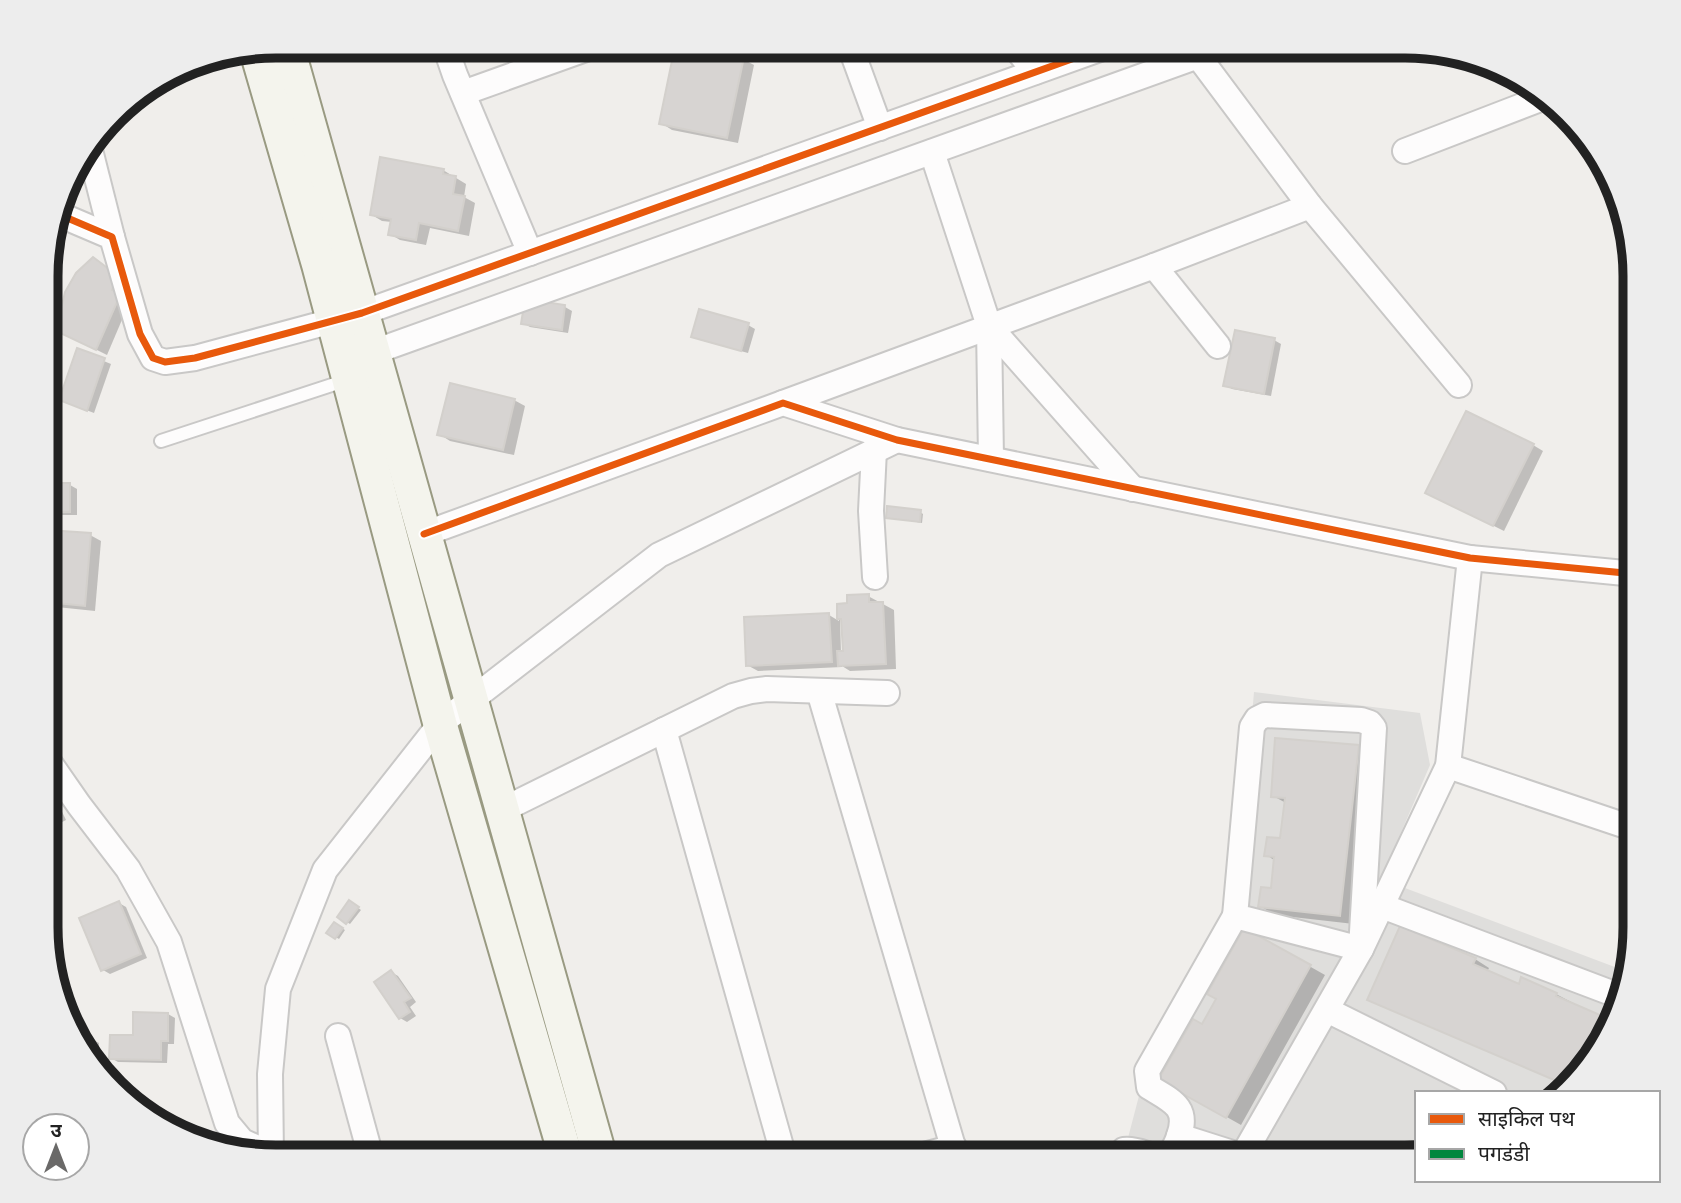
<svg xmlns="http://www.w3.org/2000/svg" width="1681" height="1203" viewBox="0 0 1681 1203" font-family="'PT Sans','Noto Sans Devanagari',sans-serif">
	<style>
		.residential { fill: #dfdedc }
		.shadow { fill: #0003; fill-rule: evenodd }
		.building { fill: #d7d4d2; stroke: #d3d0cc; stroke-width: 2 }
		.lines { fill: none; stroke-linecap: round; stroke-linejoin: round }
		.lane-casing { stroke: #c9c8c7; stroke-width: 16 }
		.street-casing { stroke: #c9c8c7; stroke-width: 28 }
		.secondary-casing { stroke: #999a82; stroke-width: 37 }
		.lane { stroke: #fdfcfc; stroke-width: 12 }
		.street { stroke: #fdfcfc; stroke-width: 24 }
		.secondary { stroke: #f4f4ed; stroke-width: 33 }
		.quiet { stroke: #00873e; stroke-width: 5; stroke-dasharray: 10 5; stroke-linecap: butt }
		.cycleway-casing { stroke: #fff; stroke-width: 11 }
		.cycleway { stroke: #e8590c; stroke-width: 7 }
		.rim { fill: none; stroke: #222; stroke-width: 9 }
	</style>
	<rect width="100%" height="100%" fill="#f0eeeb"/>
	<path class="residential" d="M 1254,692 L 1420,713 L 1430,765 L 1381,879 L 1628,972 L 1618,1015 L 1588,1068 L 1558,1093 L 1417,1093 L 1417,1155 L 1406,1157 L 1123,1157 L 1140,1092 L 1235,914 Z"/>
	<g class="shadow">
		<path d="M 677,46 L 741,46 L 739,57 L 754,65 L 738,143 L 672,130 L 661,123 Z"/>
		<path d="M 443,170 L 466,184 L 464,197 L 475,203 L 469,236 L 430,228 L 426,245 L 400,240 L 390,234 L 392,222 L 382,221 L 372,215 Z"/>
		<path d="M 50,236 L 65,243 L 56,308 L 48,314 L 48,245 Z"/>
		<path d="M 93,259 L 130,301 L 107,355 L 69,336 Z"/>
		<path d="M 526,301 L 565,307 L 572,311 L 568,333 L 530,327 L 523,323 Z"/>
		<path d="M 748,325 L 755,329 L 748,353 L 700,340 L 693,336 Z"/>
		<path d="M 1274,340 L 1281,344 L 1271,396 L 1232,389 L 1225,385 Z"/>
		<path d="M 79,351 L 111,364 L 94,413 L 68,403 Z"/>
		<path d="M 514,400 L 525,406 L 514,455 L 450,441 L 439,434 Z"/>
		<path d="M 1533,445 L 1543,451 L 1504,531 L 1438,498 Z"/>
		<path d="M 47,485 L 70,485 L 77,489 L 77,515 L 51,515 L 47,512 Z"/>
		<path d="M 920,512 L 923,514 L 922,523 L 888,517 Z"/>
		<path d="M 47,532 L 90,535 L 101,541 L 95,611 L 47,606 Z"/>
		<path d="M 868,596 L 894,610 L 896,669 L 850,671 L 842,666 L 842,667 L 758,671 L 747,665 L 829,615 L 839,621 L 839,605 L 849,605 ZM 840,619 L 843,621 L 845,653 L 841,653 Z"/>
		<path d="M 1358,747 L 1372,755 L 1354,924 L 1275,915 L 1260,906 L 1272,890 L 1276,861 L 1266,855 L 1282,840 L 1286,803 L 1273,796 Z"/>
		<path d="M 47,790 L 53,793 L 66,820 L 47,830 Z"/>
		<path d="M 350,902 L 361,910 L 350,924 L 339,917 Z"/>
		<path d="M 119,903 L 126,907 L 147,958 L 110,974 L 103,970 Z"/>
		<path d="M 335,924 L 345,930 L 339,939 L 329,933 Z"/>
		<path d="M 1245,930 L 1325,975 L 1241,1125 L 1161,1080 L 1203,1026 L 1219,998 Z"/>
		<path d="M 1475,959 L 1489,968 L 1487,972 L 1520,986 L 1556,994 L 1613,1024 L 1588,1068 L 1568,1084 L 1382,1005 L 1382,1007 L 1370,1000 Z"/>
		<path d="M 391,972 L 398,976 L 416,1002 L 410,1007 L 416,1016 L 407,1022 L 400,1018 Z"/>
		<path d="M 168,1014 L 175,1018 L 174,1044 L 168,1044 L 167,1063 L 118,1062 L 111,1058 L 135,1037 Z"/>
		<path d="M 74,1036 L 88,1037 L 99,1043 L 99,1068 L 76,1042 Z"/>
	</g>
	<g class="building">
		<path d="M 675,46 L 729,46 L 728,53 L 744,57 L 727,138 L 659,124 Z"/>
		<path d="M 380,157 L 444,169 L 443,174 L 456,176 L 453,194 L 465,196 L 458,231 L 419,223 L 416,240 L 388,235 L 391,219 L 370,215 Z"/>
		<path d="M 51,234 L 55,235 L 48,286 L 48,245 Z"/>
		<path d="M 93,257 L 118,276 L 112,290 L 121,293 L 96,350 L 56,331 L 65,292 L 76,273 Z"/>
		<path d="M 525,299 L 565,305 L 562,330 L 521,324 Z"/>
		<path d="M 699,309 L 749,323 L 741,351 L 691,337 Z"/>
		<path d="M 1235,330 L 1275,338 L 1264,394 L 1223,386 Z"/>
		<path d="M 77,348 L 105,358 L 87,411 L 59,400 Z"/>
		<path d="M 450,383 L 515,399 L 503,450 L 437,435 Z"/>
		<path d="M 1466,411 L 1534,444 L 1493,526 L 1425,493 Z"/>
		<rect x="47" y="483" width="23" height="29"/>
		<path d="M 887,506 L 921,510 L 920,522 L 886,518 Z"/>
		<path d="M 47,530 L 91,533 L 85,606 L 47,602 Z"/>
		<path d="M 869,594 L 869,602 L 883,602 L 886,664 L 838,666 L 837,651 L 843,651 L 841,619 L 837,619 L 837,604 L 847,603 L 847,595 Z"/>
		<path d="M 829,613 L 832,662 L 746,666 L 744,617 Z"/>
		<path d="M 1275,738 L 1359,745 L 1340,916 L 1258,907 L 1261,887 L 1271,888 L 1274,857 L 1264,856 L 1267,837 L 1280,838 L 1285,798 L 1271,797 Z"/>
		<path d="M 47,790 L 61,816 L 47,823 Z"/>
		<path d="M 349,900 L 359,907 L 346,924 L 337,917 Z"/>
		<path d="M 119,901 L 141,954 L 101,971 L 79,918 Z"/>
		<path d="M 334,922 L 343,928 L 335,939 L 326,933 Z"/>
		<path d="M 1400,926 L 1476,958 L 1473,964 L 1519,984 L 1521,977 L 1557,993 L 1556,996 L 1600,1015 L 1570,1082 L 1566,1085 L 1367,1000 Z"/>
		<path d="M 1244,928 L 1311,965 L 1226,1118 L 1158,1080 L 1193,1019 L 1202,1024 L 1216,999 L 1207,994 Z"/>
		<path d="M 391,970 L 411,998 L 404,1002 L 410,1012 L 399,1019 L 374,982 Z"/>
		<path d="M 133,1012 L 168,1013 L 168,1041 L 161,1041 L 161,1060 L 109,1059 L 110,1035 L 133,1035 Z"/>
		<path d="M 73,1035 L 89,1035 L 88,1056 L 76,1042 Z"/>
	</g>
	<g class="lines">
		<defs>
			<path id="lane" d="M 161,441 L 347,380"/>
			<g id="street">
				<path d="M 445,46 L 455,75 L 530,253"/>
				<path d="M 850,46 L 880,128"/>
				<path d="M 1014,46 L 1035,72"/>
				<path d="M 1198,56 L 1310,206 L 1459,385"/>
				<path d="M 463,93 L 594,46"/>
				<path d="M 89,146 L 112,237"/>
				<path d="M 1405,151 L 1548,96"/>
				<path d="M 932,152 L 989,326 L 1133,489"/>
				<path d="M 58,214 L 112,237 L 140,334 L 153,358 L 165,362 L 195,358 L 362,313 L 1108,46"/>
				<path d="M 1154,266 L 1218,346"/>
				<path d="M 989,326 L 991,459"/>
				<path d="M 357,358 L 1226,46"/>
				<path d="M 783,403 L 1154,266 L 1310,206"/>
				<path d="M 874,450 L 871,511 L 875,577"/>
				<path d="M 424,534 L 783,403 L 897,440 L 1470,558 L 1635,574"/>
				<path d="M 819,691 L 956,1157"/>
				<path d="M 1265,715 L 1361,720 L 1370,723 L 1374,728 L 1361,949 L 1235,916 L 1252,727 L 1257,719 Z"/>
				<path d="M 664,730 L 784,1157"/>
				<path d="M 47,759 L 79,805 L 128,869 L 169,942 L 227,1123 L 242,1141 L 271,1154"/>
				<path d="M 1448,766 L 1635,829"/>
				<path d="M 502,810 L 733,696 L 751,691 L 767,689 L 887,693"/>
				<path d="M 1382,906 L 1622,997"/>
				<path d="M 1235,916 L 1147,1071 L 1149,1087 C 1172,1101 1189,1107 1179,1136 L 1245,1157"/>
				<path d="M 1327,1010 L 1494,1093"/>
				<path d="M 1616,1020 L 1619,1013"/>
				<path d="M 338,1036 L 371,1157"/>
				<path d="M 271,1157 L 270,1074 L 278,989 L 325,870 L 440,724 L 659,555 L 897,440"/>
				<path d="M 916,1157 L 954,1147"/>
				<path d="M 1119,1157 L 1124,1150 C 1148,1147 1166,1175 1179,1136"/>
				<path d="M 1242,1157 L 1361,949 L 1448,766 L 1470,558"/>
			</g>
			<g id="secondary">
				<path d="M 287,46 L 600,1157"/>
				<path d="M 256,49 L 319,266 L 440,724 L 566,1157"/>
			</g>
		</defs>
		<use href="#lane" class="lane-casing"/>
		<use href="#street" class="street-casing"/>
		<use href="#secondary" class="secondary-casing"/>
		<use href="#lane" class="lane"/>
		<use href="#street" class="street"/>
		<use href="#secondary" class="secondary"/>
		<path class="quiet" d="M 192,1141 L 242,1141"/>
		<defs>
			<g id="cycleway">
				<path d="M 58,214 L 112,237 L 140,334 L 153,358 L 165,362 L 195,358 L 362,313 L 1108,46"/>
				<path d="M 424,534 L 783,403 L 897,440 L 1470,558 L 1635,574"/>
			</g>
		</defs>
		<use href="#cycleway" class="cycleway-casing"/>
		<use href="#cycleway" class="cycleway"/>
	</g>
	<path d="M0 0H1681V1203H0ZM276 58H1405A218 218 0 0 1 1623 276V927A218 218 0 0 1 1405 1145H276A218 218 0 0 1 58 927V276A218 218 0 0 1 276 58Z" fill="#ededed" fill-rule="evenodd"/>
	<path class="rim" d="M276 58H1405A218 218 0 0 1 1623 276V927A218 218 0 0 1 1405 1145H276A218 218 0 0 1 58 927V276A218 218 0 0 1 276 58Z"/>
	<rect x="1415" y="1091" width="245" height="91" fill="#ffffff" stroke="#a7a7a7" stroke-width="2"/>
	<rect x="1429" y="1114" width="35" height="10" fill="#e8590c" stroke="#a7a7a7" stroke-width="2"/>
	<text x="1478" y="1126" font-size="21" fill="#222222">साइकिल पथ</text>
	<rect x="1429" y="1149" width="35" height="10" fill="#00873e" stroke="#a7a7a7" stroke-width="2"/>
	<text x="1478" y="1161" font-size="21" fill="#222222">पगडंडी</text>
	<g transform="translate(56 1147)"><circle r="33" fill="#ffffff" stroke="#a7a7a7" stroke-width="2"/>
	<path d="M0-5L12 26L0 18L-12 26Z" fill="#6a6968"/>
	<text y="-10" font-size="19" font-weight="bold" text-anchor="middle" fill="#222222">उ</text>
	</g>
</svg>
